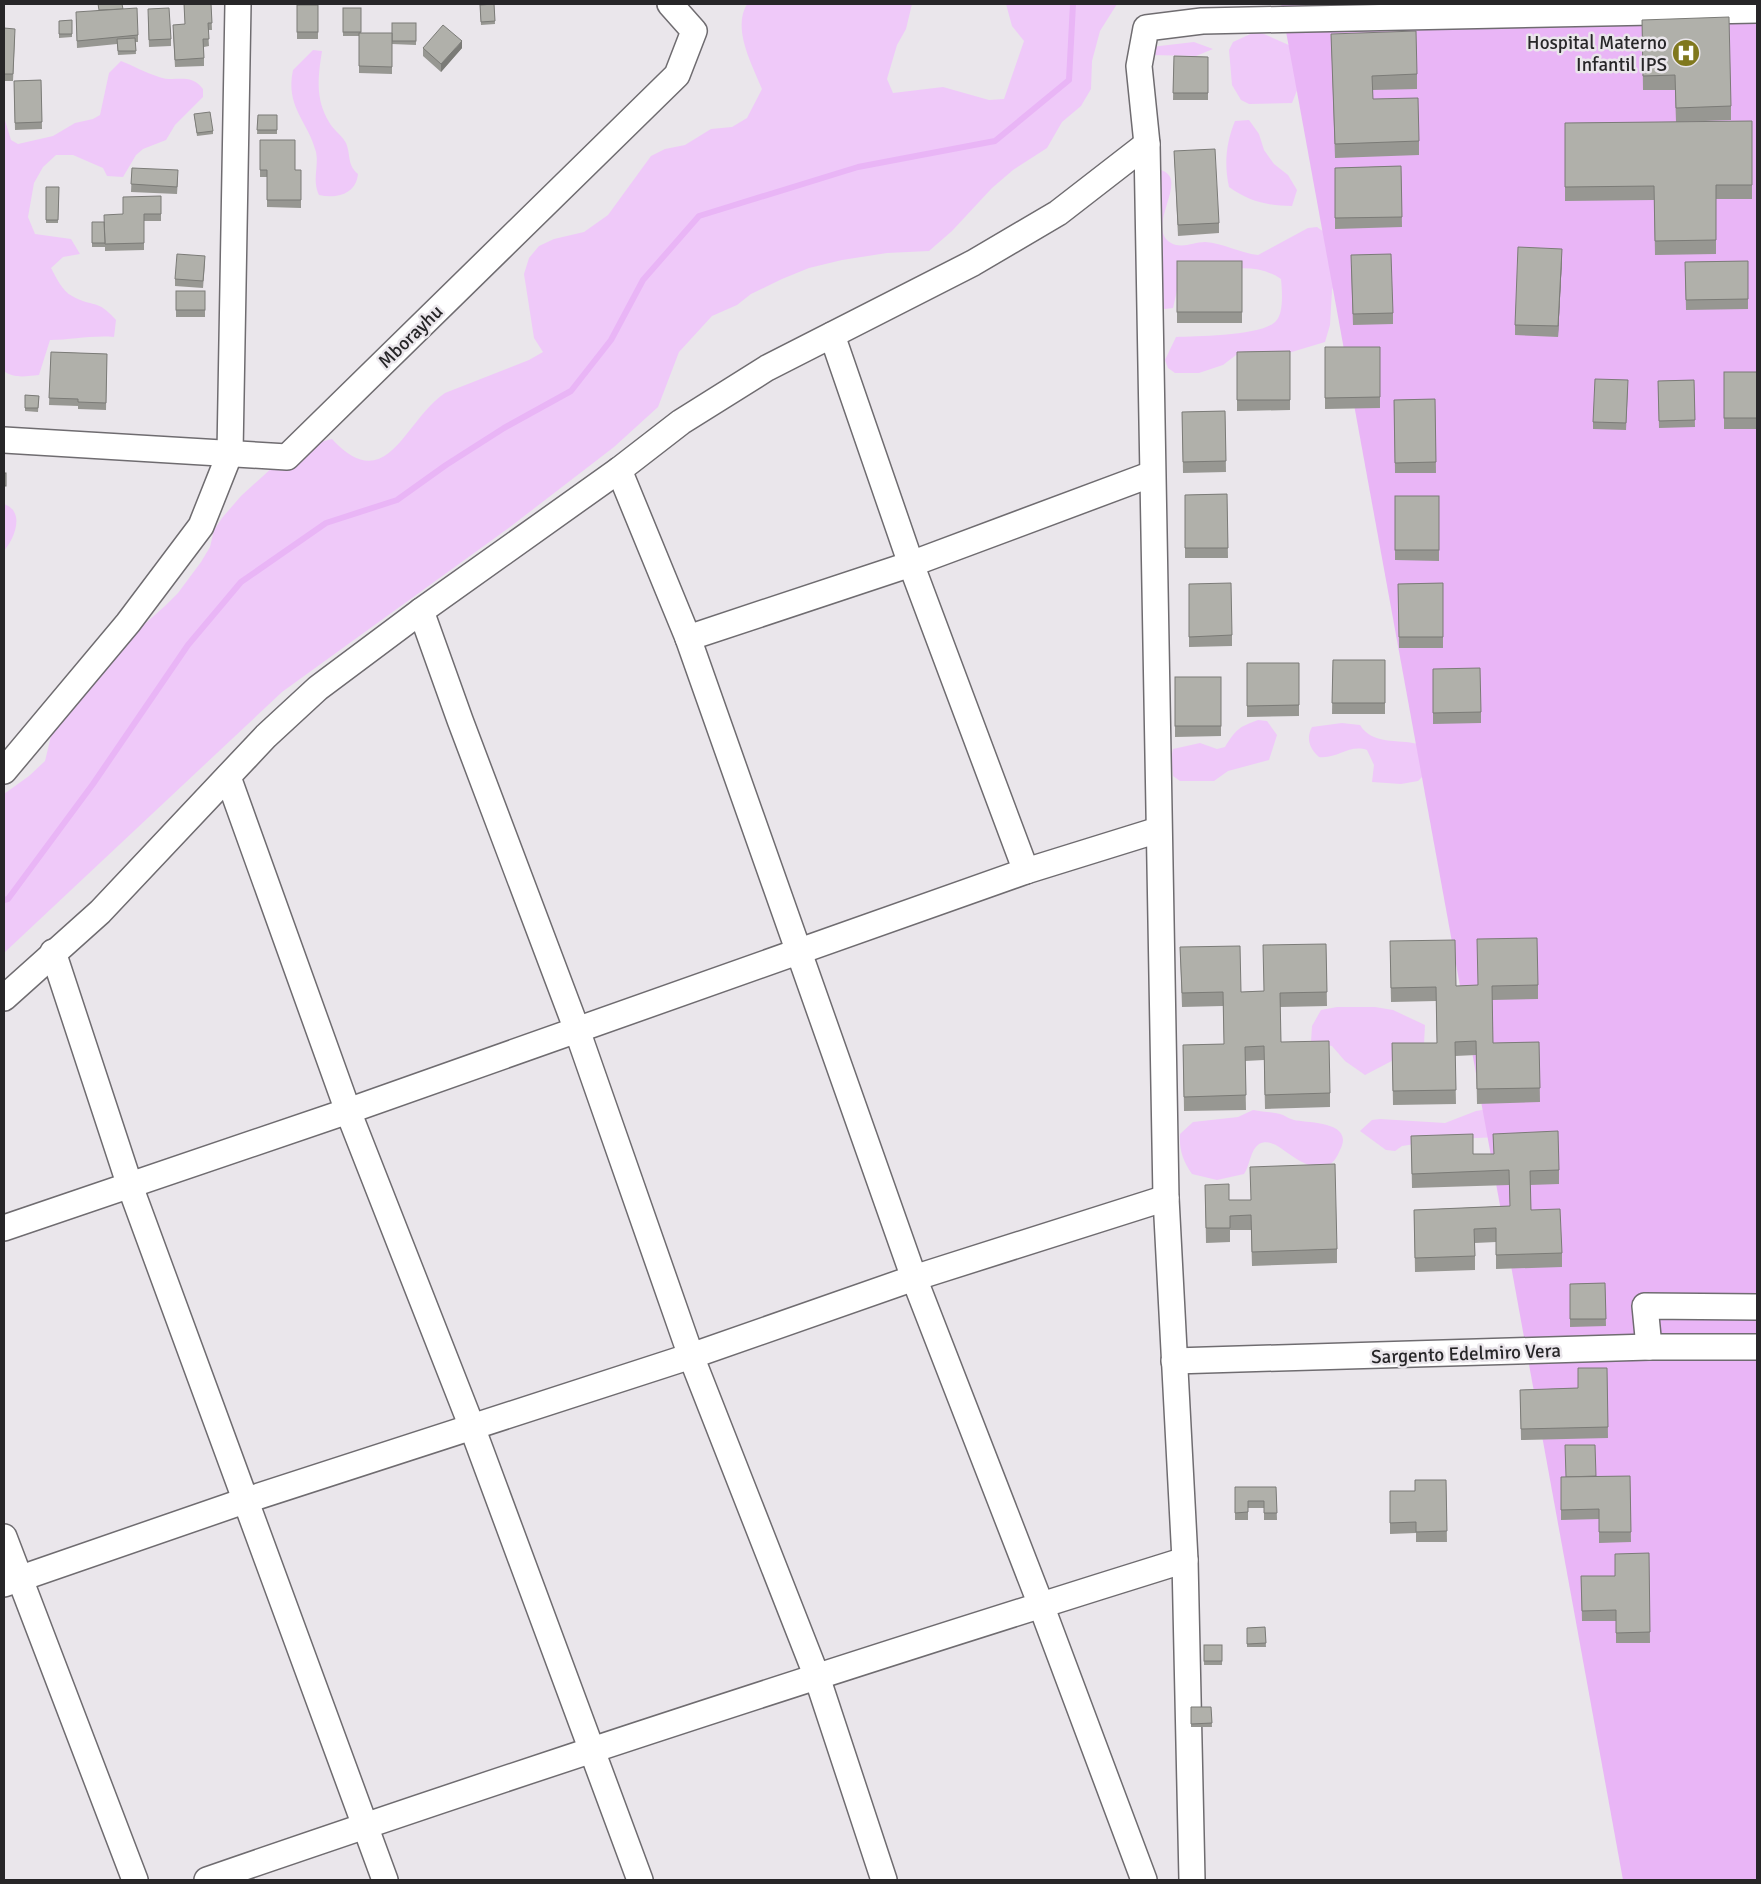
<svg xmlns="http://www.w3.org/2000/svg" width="1761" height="1884" viewBox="0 0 1761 1884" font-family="Signika,sans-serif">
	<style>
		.green { fill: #efc9f9 }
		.water { fill: #e9b5f6 }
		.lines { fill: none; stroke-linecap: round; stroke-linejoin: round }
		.stream { stroke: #e9b5f6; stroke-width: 6 }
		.minor-casing { stroke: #6f6c70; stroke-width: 28 }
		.minor { stroke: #fff; stroke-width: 25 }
		.wall { fill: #979792 }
		.shaded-wall { fill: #7b7b77 }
		.building { fill: #b0b0aa; stroke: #7b7b77 }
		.labels { text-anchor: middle; stroke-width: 5; stroke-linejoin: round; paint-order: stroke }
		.poi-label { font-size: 19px; fill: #272628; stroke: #eae6eb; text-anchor: end }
		.street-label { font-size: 19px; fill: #272628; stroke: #eae6eb }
	</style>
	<rect width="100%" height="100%" fill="#eae6eb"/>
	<g class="green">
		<path d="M 747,4 L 912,4 L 906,29 L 897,45 L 887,79 L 893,93 L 943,87 L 989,100 L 1004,99 L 1024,41 L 1012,26 L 1006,4 L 1117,4 L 1100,31 L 1092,61 L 1091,89 L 1081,106 L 1062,122 L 1047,148 L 1013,170 L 992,188 L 952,231 L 929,251 L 887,253 L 842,260 L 809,268 L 782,279 L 751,294 L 737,305 L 712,316 L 679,352 L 658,407 L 614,447 L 510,527 L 282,692 L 4,953 L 4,794 L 29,776 L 45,761 L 52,732 L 131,636 L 165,606 L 178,593 L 201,562 L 210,547 L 214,530 L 222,518 L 241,496 L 274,466 L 316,443 L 332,439 C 387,499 405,419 445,393 L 529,360 L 543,352 L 534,338 L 524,274 L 529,258 L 539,246 L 554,239 L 584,232 L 608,215 L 651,156 L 665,149 L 685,145 L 711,129 L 732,127 L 747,118 L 762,89 C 752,64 732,29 747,4 Z"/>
		<path d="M 1257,31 L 1291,46 L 1302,78 L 1292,103 L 1249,104 L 1241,100 L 1232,85 L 1229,50 L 1233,42 Z"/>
		<path d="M 1194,42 L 1213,49 L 1196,56 L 1151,55 L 1151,47 Z"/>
		<path d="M 313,50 L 322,51 C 318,76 315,99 329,122 C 333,130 342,135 346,143 C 351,155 347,165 358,174 C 356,194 337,199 319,195 C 312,180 319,167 316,152 C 308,121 285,107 293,70 Z"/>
		<path d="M 121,61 C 134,66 146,73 159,77 C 175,83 190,72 203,89 L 203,97 L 175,125 L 166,140 L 143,149 L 136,155 L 123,177 L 107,176 L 103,168 L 73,155 L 56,155 L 43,167 L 34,183 L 28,217 L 35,234 L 71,239 L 80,254 L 63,257 L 51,268 C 56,277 62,291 72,296 C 93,308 97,298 116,320 L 114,337 C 92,335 71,340 50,340 L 39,375 C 27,376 14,379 4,371 L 4,117 L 11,140 L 18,144 L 53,136 L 75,123 L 93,119 L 100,115 L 109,73 Z"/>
		<path d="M 1249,120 L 1259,134 L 1264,150 L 1274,164 L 1288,175 L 1297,190 L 1292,206 C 1268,206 1248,201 1229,187 C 1224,164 1226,143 1235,121 Z"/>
		<path d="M 1154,168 C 1159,169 1167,171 1170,177 C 1178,193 1148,230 1171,243 C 1182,249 1194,242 1205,242 C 1223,243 1240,253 1258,255 L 1308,228 L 1317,227 L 1324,232 L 1338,273 L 1332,290 L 1330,325 L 1325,342 L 1285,354 L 1251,352 L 1236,355 L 1223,365 L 1199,373 L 1175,373 L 1168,368 L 1165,360 L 1176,337 C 1197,336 1263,336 1276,321 C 1284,313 1282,290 1281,279 C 1250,258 1211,273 1179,282 L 1173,308 L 1165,309 L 1141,305 L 1137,288 L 1135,254 L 1147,211 Z"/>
		<path d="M 4,504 C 26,512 14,539 4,551 Z"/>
		<path d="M 1258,720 L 1267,721 L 1277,735 L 1269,760 L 1228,771 L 1214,781 L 1180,781 L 1173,776 L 1171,758 L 1173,749 L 1200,743 L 1217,749 L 1225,747 C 1236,729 1239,727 1258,720 Z"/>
		<path d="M 1342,723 L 1360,725 C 1372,745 1398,739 1418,744 L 1430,769 L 1418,781 L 1401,784 L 1372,782 L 1374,765 L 1367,750 C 1349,744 1338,759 1319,757 C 1309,748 1306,738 1312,727 Z"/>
		<path d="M 1337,1007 L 1375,1007 L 1393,1010 L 1425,1025 L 1424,1044 L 1365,1075 L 1345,1061 L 1332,1046 L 1311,1042 L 1312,1026 L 1321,1010 Z"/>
		<path d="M 1494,1108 L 1503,1137 L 1447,1139 L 1402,1146 L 1395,1151 L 1386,1150 L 1360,1131 L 1372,1120 L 1380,1119 L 1445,1123 L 1476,1111 Z"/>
		<path d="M 1253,1110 C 1263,1112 1274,1112 1283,1115 C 1287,1117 1290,1119 1294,1120 C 1307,1123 1353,1121 1341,1148 C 1338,1154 1335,1163 1328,1165 C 1298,1175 1278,1133 1259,1144 C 1250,1150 1250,1166 1244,1174 L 1217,1180 L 1192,1174 C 1183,1161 1179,1150 1180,1134 L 1193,1122 L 1238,1117 Z"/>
	</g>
	<path class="water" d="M 1281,4 L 1757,4 L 1757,1880 L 1623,1880 Z"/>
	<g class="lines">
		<path class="stream" d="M 4,900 L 8,899 L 93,784 L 188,645 L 241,582 L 326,523 L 397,500 L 446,465 L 504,428 L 571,391 L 611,340 L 643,280 L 699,216 L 858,167 L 995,141 L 1069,80 L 1073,4"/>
		<defs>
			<g id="minor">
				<path d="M 832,335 L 911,564 L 1026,871"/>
				<path d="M 4,440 L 287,457 L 677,75 L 694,31 L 670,4"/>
				<path d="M 619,470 L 688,638 L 914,1278 L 1041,1605 L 1144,1880"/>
				<path d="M 421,611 L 460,720 L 577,1030 L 691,1356 L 817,1677 L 884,1880"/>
				<path d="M 688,638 L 911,564 L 1152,474"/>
				<path d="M 4,771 L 128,623 L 201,526 L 230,453 L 238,4"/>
				<path d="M 228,777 L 348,1111 L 472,1427 L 640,1880"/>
				<path d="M 53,952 L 130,1186 L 385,1880"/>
				<path d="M 4,998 L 100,912 L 266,736 L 318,688 L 421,611 L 619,470 L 681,422 L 767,368 L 973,263 L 1058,213 L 1147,144"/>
				<path d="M 4,1228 L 348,1111 L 1026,871 L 1158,830"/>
				<path d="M 1649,1347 L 1645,1306 L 1757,1307"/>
				<path d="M 1174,1361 L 1649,1347 L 1757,1347"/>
				<path d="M 4,1537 L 135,1880"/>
				<path d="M 4,1584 L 247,1500 L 691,1356 L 914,1278 L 1166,1198"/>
				<path d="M 207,1880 C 531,1768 858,1662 1185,1560"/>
				<path d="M 1192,1880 L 1185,1560 L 1166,1198 L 1147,144 L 1139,66 L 1146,28 L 1202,21 L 1757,10"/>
			</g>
		</defs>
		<use href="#minor" class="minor-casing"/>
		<use href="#minor" class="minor"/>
	</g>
	<g class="wall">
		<path d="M 184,4 L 211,4 L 212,30 L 208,30 L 209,46 L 204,47 L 204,66 L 175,67 L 173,32 L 185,24 Z"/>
		<path d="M 494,4 L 495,24 L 481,25 L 480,5 Z"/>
		<rect x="297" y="5" width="21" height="34"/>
		<path d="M 343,8 L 361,8 L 361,33 L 392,33 L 416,23 L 416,45 L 392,44 L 392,41 L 392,74 L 359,73 L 359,36 L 343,36 Z"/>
		<path d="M 123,9 L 138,35 L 138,42 L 135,42 L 136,54 L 118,55 L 117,44 L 77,48 L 76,19 L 98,10 Z"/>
		<path d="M 148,16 L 171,39 L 171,46 L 149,47 Z"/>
		<path d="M 72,20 L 72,37 L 59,38 L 59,21 Z"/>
		<path d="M 1642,20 L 1731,106 L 1731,120 L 1679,122 L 1752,121 L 1752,199 L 1716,199 L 1716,254 L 1655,255 L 1654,200 L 1565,201 L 1565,123 L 1676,122 L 1675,90 L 1643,90 Z"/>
		<path d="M 4,28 L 15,36 L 13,81 L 4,81 Z"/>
		<path d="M 1331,34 L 1417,74 L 1417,89 L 1373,90 L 1373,99 L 1419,141 L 1419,155 L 1335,158 Z"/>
		<path d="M 423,48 L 462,48 L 441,72 L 423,56 Z"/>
		<path d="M 1174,56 L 1208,57 L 1208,100 L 1173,100 Z"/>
		<path d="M 41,80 L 42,129 L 15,130 L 14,81 Z"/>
		<path d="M 194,114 L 213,131 L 213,134 L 197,136 Z"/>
		<path d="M 258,115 L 277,115 L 277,134 L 257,134 Z"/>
		<path d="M 260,140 L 295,170 L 301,170 L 301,208 L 267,207 L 267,177 L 260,177 Z"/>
		<path d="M 1174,151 L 1219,223 L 1219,233 L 1178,236 Z"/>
		<path d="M 1401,166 L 1402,227 L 1335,229 L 1335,168 Z"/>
		<path d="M 132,168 L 178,178 L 177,194 L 131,192 Z"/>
		<path d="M 46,187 L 59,187 L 58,223 L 46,223 Z"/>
		<path d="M 161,196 L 161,221 L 144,221 L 144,250 L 105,251 L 105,247 L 92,247 L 92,222 L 104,222 L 123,214 Z"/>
		<path d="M 1562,259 L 1558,337 L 1515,335 L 1515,325 Z"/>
		<rect x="1177" y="261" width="65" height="62"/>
		<path d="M 1748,261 L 1748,309 L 1686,310 L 1685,262 Z"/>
		<path d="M 205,263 L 203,288 L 175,286 L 175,279 Z"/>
		<path d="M 1351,265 L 1393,313 L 1393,324 L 1353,325 Z"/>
		<rect x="176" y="291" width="29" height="26"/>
		<path d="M 1325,347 L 1380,347 L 1380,408 L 1325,409 Z"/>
		<path d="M 1290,351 L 1290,410 L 1237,411 L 1237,352 Z"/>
		<path d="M 51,352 L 107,354 L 106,410 L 78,409 L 78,406 L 49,405 Z"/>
		<rect x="1724" y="372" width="33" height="57"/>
		<path d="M 1694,380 L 1695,427 L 1659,428 L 1658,381 Z"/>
		<path d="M 1628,387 L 1626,430 L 1593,429 L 1593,422 Z"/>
		<path d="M 25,395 L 39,396 L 38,412 L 25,411 Z"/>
		<path d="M 1435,399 L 1436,473 L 1395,473 L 1394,400 Z"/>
		<path d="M 1225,411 L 1226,472 L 1183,473 L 1182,412 Z"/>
		<path d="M 1227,494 L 1228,558 L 1185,558 L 1185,495 Z"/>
		<path d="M 1395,496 L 1439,496 L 1439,561 L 1395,560 Z"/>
		<path d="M 1443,583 L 1443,648 L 1399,648 L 1398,584 Z"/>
		<path d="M 1189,584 L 1232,635 L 1232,646 L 1189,647 Z"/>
		<path d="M 1333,660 L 1385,660 L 1385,714 L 1332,714 Z"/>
		<path d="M 1247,663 L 1299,663 L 1299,716 L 1247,717 Z"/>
		<path d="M 1433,669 L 1481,712 L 1481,723 L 1433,724 Z"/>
		<path d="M 1175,677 L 1221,677 L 1221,736 L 1175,737 Z"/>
		<path d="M 1326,944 L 1327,1006 L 1280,1007 L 1281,1042 L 1330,1093 L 1330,1107 L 1265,1109 L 1264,1060 L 1245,1061 L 1246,1110 L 1184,1111 L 1183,1045 L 1224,1044 L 1223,1006 L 1182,1007 L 1180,947 L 1241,992 L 1264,991 Z"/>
		<path d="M 1390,955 L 1456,986 L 1538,985 L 1538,999 L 1492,1000 L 1493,1043 L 1539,1042 L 1540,1102 L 1477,1104 L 1476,1055 L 1455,1056 L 1456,1104 L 1393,1105 L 1392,1043 L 1437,1043 L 1436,1001 L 1391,1002 Z"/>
		<path d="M 1493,1134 L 1559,1170 L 1559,1184 L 1530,1185 L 1531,1210 L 1562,1253 L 1562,1267 L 1496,1269 L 1496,1242 L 1475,1243 L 1475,1270 L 1415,1272 L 1414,1210 L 1510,1206 L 1509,1185 L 1412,1188 L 1411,1136 L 1473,1154 L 1494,1154 Z"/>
		<path d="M 1205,1185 L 1229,1200 L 1250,1200 L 1337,1249 L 1337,1263 L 1252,1266 L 1251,1230 L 1230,1230 L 1230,1242 L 1206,1243 Z"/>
		<path d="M 1605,1283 L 1606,1326 L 1570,1327 L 1570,1284 Z"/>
		<path d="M 1607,1368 L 1608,1438 L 1521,1440 L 1520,1390 L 1578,1388 Z"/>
		<path d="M 1630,1476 L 1631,1542 L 1599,1543 L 1599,1519 L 1561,1520 L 1561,1477 Z"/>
		<path d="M 1446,1480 L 1447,1542 L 1416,1542 L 1416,1533 L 1390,1534 L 1390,1491 L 1415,1491 Z"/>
		<path d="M 1235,1487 L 1276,1487 L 1277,1520 L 1264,1520 L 1264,1508 L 1248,1508 L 1248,1520 L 1235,1520 Z"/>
		<path d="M 1649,1553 L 1650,1643 L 1616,1643 L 1616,1621 L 1582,1621 L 1581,1576 L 1615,1576 Z"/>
		<path d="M 1265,1627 L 1266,1647 L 1247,1647 L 1247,1628 Z"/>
		<rect x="1204" y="1645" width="18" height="20"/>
		<path d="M 1191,1707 L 1211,1707 L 1212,1727 L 1191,1727 Z"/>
	</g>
	<g class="shaded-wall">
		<path d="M 462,41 L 462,48 L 441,72 L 441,64 Z"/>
		<path d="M 1562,249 L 1562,259 L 1558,337 L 1558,326 Z"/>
	</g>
	<g class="building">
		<path d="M 98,4 L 122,4 L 123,9 L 99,10 Z"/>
		<path d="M 184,4 L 211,4 L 212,23 L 208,23 L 209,39 L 203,39 L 204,58 L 175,60 L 173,25 L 185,24 Z"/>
		<path d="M 494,4 L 495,21 L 481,22 L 480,5 Z"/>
		<rect x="297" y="5" width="21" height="27"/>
		<path d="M 137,8 L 138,35 L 77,41 L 76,12 Z"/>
		<path d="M 169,8 L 171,39 L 149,40 L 148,9 Z"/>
		<rect x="343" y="8" width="18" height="24"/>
		<path d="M 1729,17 L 1731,106 L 1676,108 L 1675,75 L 1643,76 L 1642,20 Z"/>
		<path d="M 72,20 L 72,34 L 59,34 L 59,21 Z"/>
		<rect x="392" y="23" width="24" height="18"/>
		<path d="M 443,25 L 462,41 L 441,64 L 423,48 Z"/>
		<path d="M 4,28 L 15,29 L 13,74 L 4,74 Z"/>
		<path d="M 1416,31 L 1417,74 L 1372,76 L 1373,99 L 1418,98 L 1419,141 L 1335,144 L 1331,34 Z"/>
		<path d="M 359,33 L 392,33 L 392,67 L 359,66 Z"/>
		<path d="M 135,38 L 136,51 L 118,51 L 117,39 Z"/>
		<path d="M 1174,56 L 1208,57 L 1208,93 L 1173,93 Z"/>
		<path d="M 41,80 L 42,122 L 15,123 L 14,81 Z"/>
		<path d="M 210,112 L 213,131 L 197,133 L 194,114 Z"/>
		<path d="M 258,115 L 277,115 L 277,130 L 257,130 Z"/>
		<path d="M 1752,121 L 1752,185 L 1716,185 L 1716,240 L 1655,241 L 1654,186 L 1565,187 L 1565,123 Z"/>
		<path d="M 260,140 L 295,140 L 295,170 L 301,170 L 301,200 L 267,200 L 267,170 L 260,170 Z"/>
		<path d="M 1215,149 L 1219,223 L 1178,225 L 1174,151 Z"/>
		<path d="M 1401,166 L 1402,217 L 1335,218 L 1335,168 Z"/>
		<path d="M 132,168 L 178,170 L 177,187 L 131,184 Z"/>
		<path d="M 46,187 L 59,187 L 58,220 L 46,220 Z"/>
		<path d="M 161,196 L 161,214 L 144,214 L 144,243 L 105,244 L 104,215 L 123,214 L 123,197 Z"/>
		<path d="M 92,222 L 104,222 L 105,243 L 92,243 Z"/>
		<path d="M 1518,247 L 1562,249 L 1558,326 L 1515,325 Z"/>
		<path d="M 177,254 L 205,256 L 203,281 L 175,279 Z"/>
		<path d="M 1391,254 L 1393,313 L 1353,314 L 1351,255 Z"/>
		<rect x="1177" y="261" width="65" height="51"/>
		<path d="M 1748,261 L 1748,299 L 1686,300 L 1685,262 Z"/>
		<rect x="176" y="291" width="29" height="19"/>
		<path d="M 1325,347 L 1380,347 L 1380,397 L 1325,398 Z"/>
		<path d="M 1290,351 L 1290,400 L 1237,400 L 1237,352 Z"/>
		<path d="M 51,352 L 107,354 L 106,403 L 78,402 L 78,399 L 49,398 Z"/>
		<rect x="1724" y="372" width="33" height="46"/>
		<path d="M 1595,379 L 1628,380 L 1626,423 L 1593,422 Z"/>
		<path d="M 1694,380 L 1695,420 L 1659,421 L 1658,381 Z"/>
		<path d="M 25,395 L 39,396 L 38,408 L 25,408 Z"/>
		<path d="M 1435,399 L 1436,462 L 1395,463 L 1394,400 Z"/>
		<path d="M 1225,411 L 1226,461 L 1183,462 L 1182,412 Z"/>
		<rect x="4" y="473" width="2" height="13"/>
		<path d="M 1227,494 L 1228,548 L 1185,548 L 1185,495 Z"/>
		<rect x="1395" y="496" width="44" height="54"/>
		<path d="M 1231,583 L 1232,635 L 1189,637 L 1189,584 Z"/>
		<path d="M 1443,583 L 1443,637 L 1399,637 L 1398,584 Z"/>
		<path d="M 1333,660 L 1385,660 L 1385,703 L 1332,703 Z"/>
		<path d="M 1247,663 L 1299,663 L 1299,705 L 1247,706 Z"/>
		<path d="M 1480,668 L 1481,712 L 1433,713 L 1433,669 Z"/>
		<rect x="1175" y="677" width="46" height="49"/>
		<path d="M 1537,938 L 1538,985 L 1492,986 L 1493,1043 L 1539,1042 L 1540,1088 L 1477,1089 L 1476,1041 L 1455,1042 L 1456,1090 L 1393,1091 L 1392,1043 L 1437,1043 L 1436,987 L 1391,988 L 1390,941 L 1455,940 L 1456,986 L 1478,985 L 1477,939 Z"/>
		<path d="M 1326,944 L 1327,992 L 1280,993 L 1281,1042 L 1329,1041 L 1330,1093 L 1265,1095 L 1264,1046 L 1245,1047 L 1246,1095 L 1184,1097 L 1183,1045 L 1224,1044 L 1223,992 L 1182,993 L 1180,947 L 1240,946 L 1241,992 L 1264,991 L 1263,945 Z"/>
		<path d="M 1558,1131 L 1559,1170 L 1530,1171 L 1531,1210 L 1560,1209 L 1562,1253 L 1496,1255 L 1496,1228 L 1474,1229 L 1475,1256 L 1415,1258 L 1414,1210 L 1510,1206 L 1509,1170 L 1412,1174 L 1411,1136 L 1473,1134 L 1473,1154 L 1494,1154 L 1493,1134 Z"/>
		<path d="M 1335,1164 L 1337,1249 L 1252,1252 L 1251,1215 L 1230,1216 L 1230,1228 L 1206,1228 L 1205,1185 L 1229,1184 L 1229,1200 L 1251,1200 L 1250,1167 Z"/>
		<path d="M 1605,1283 L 1606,1319 L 1570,1319 L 1570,1284 Z"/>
		<path d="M 1578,1368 L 1607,1368 L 1608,1427 L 1521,1429 L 1520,1390 L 1578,1388 Z"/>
		<path d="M 1565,1445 L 1595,1445 L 1596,1476 L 1566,1477 Z"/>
		<path d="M 1630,1476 L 1631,1532 L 1599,1532 L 1599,1509 L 1561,1510 L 1561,1477 Z"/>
		<path d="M 1415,1480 L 1446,1480 L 1447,1531 L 1416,1532 L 1416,1522 L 1390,1523 L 1390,1491 L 1415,1491 Z"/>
		<path d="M 1235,1487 L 1276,1487 L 1277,1513 L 1264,1513 L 1264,1501 L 1248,1501 L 1248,1512 L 1235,1513 Z"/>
		<path d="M 1649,1553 L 1650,1632 L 1616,1633 L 1616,1610 L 1582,1611 L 1581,1576 L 1615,1576 L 1615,1554 Z"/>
		<path d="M 1265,1627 L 1266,1643 L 1247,1644 L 1247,1628 Z"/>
		<rect x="1204" y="1645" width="18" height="16"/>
		<path d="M 1191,1707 L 1211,1707 L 1212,1723 L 1191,1724 Z"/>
	</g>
	<defs>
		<symbol id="hospital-disc" viewBox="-11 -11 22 22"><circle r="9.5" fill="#80781e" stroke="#eae6eb"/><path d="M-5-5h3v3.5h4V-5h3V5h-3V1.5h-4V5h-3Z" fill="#fff"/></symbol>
	</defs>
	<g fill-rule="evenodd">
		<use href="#hospital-disc" x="1670" y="37" width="32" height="32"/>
	</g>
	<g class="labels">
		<g class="poi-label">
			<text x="1667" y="49">Hospital Materno<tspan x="1667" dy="22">Infantil IPS</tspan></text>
		</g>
		<g class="street-label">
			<text transform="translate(410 336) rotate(-44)" y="7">Mborayhu</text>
			<text transform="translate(1466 1353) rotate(-2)" y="7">Sargento Edelmiro Vera</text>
		</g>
	</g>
	<rect width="1761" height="1884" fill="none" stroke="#272628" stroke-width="10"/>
</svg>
